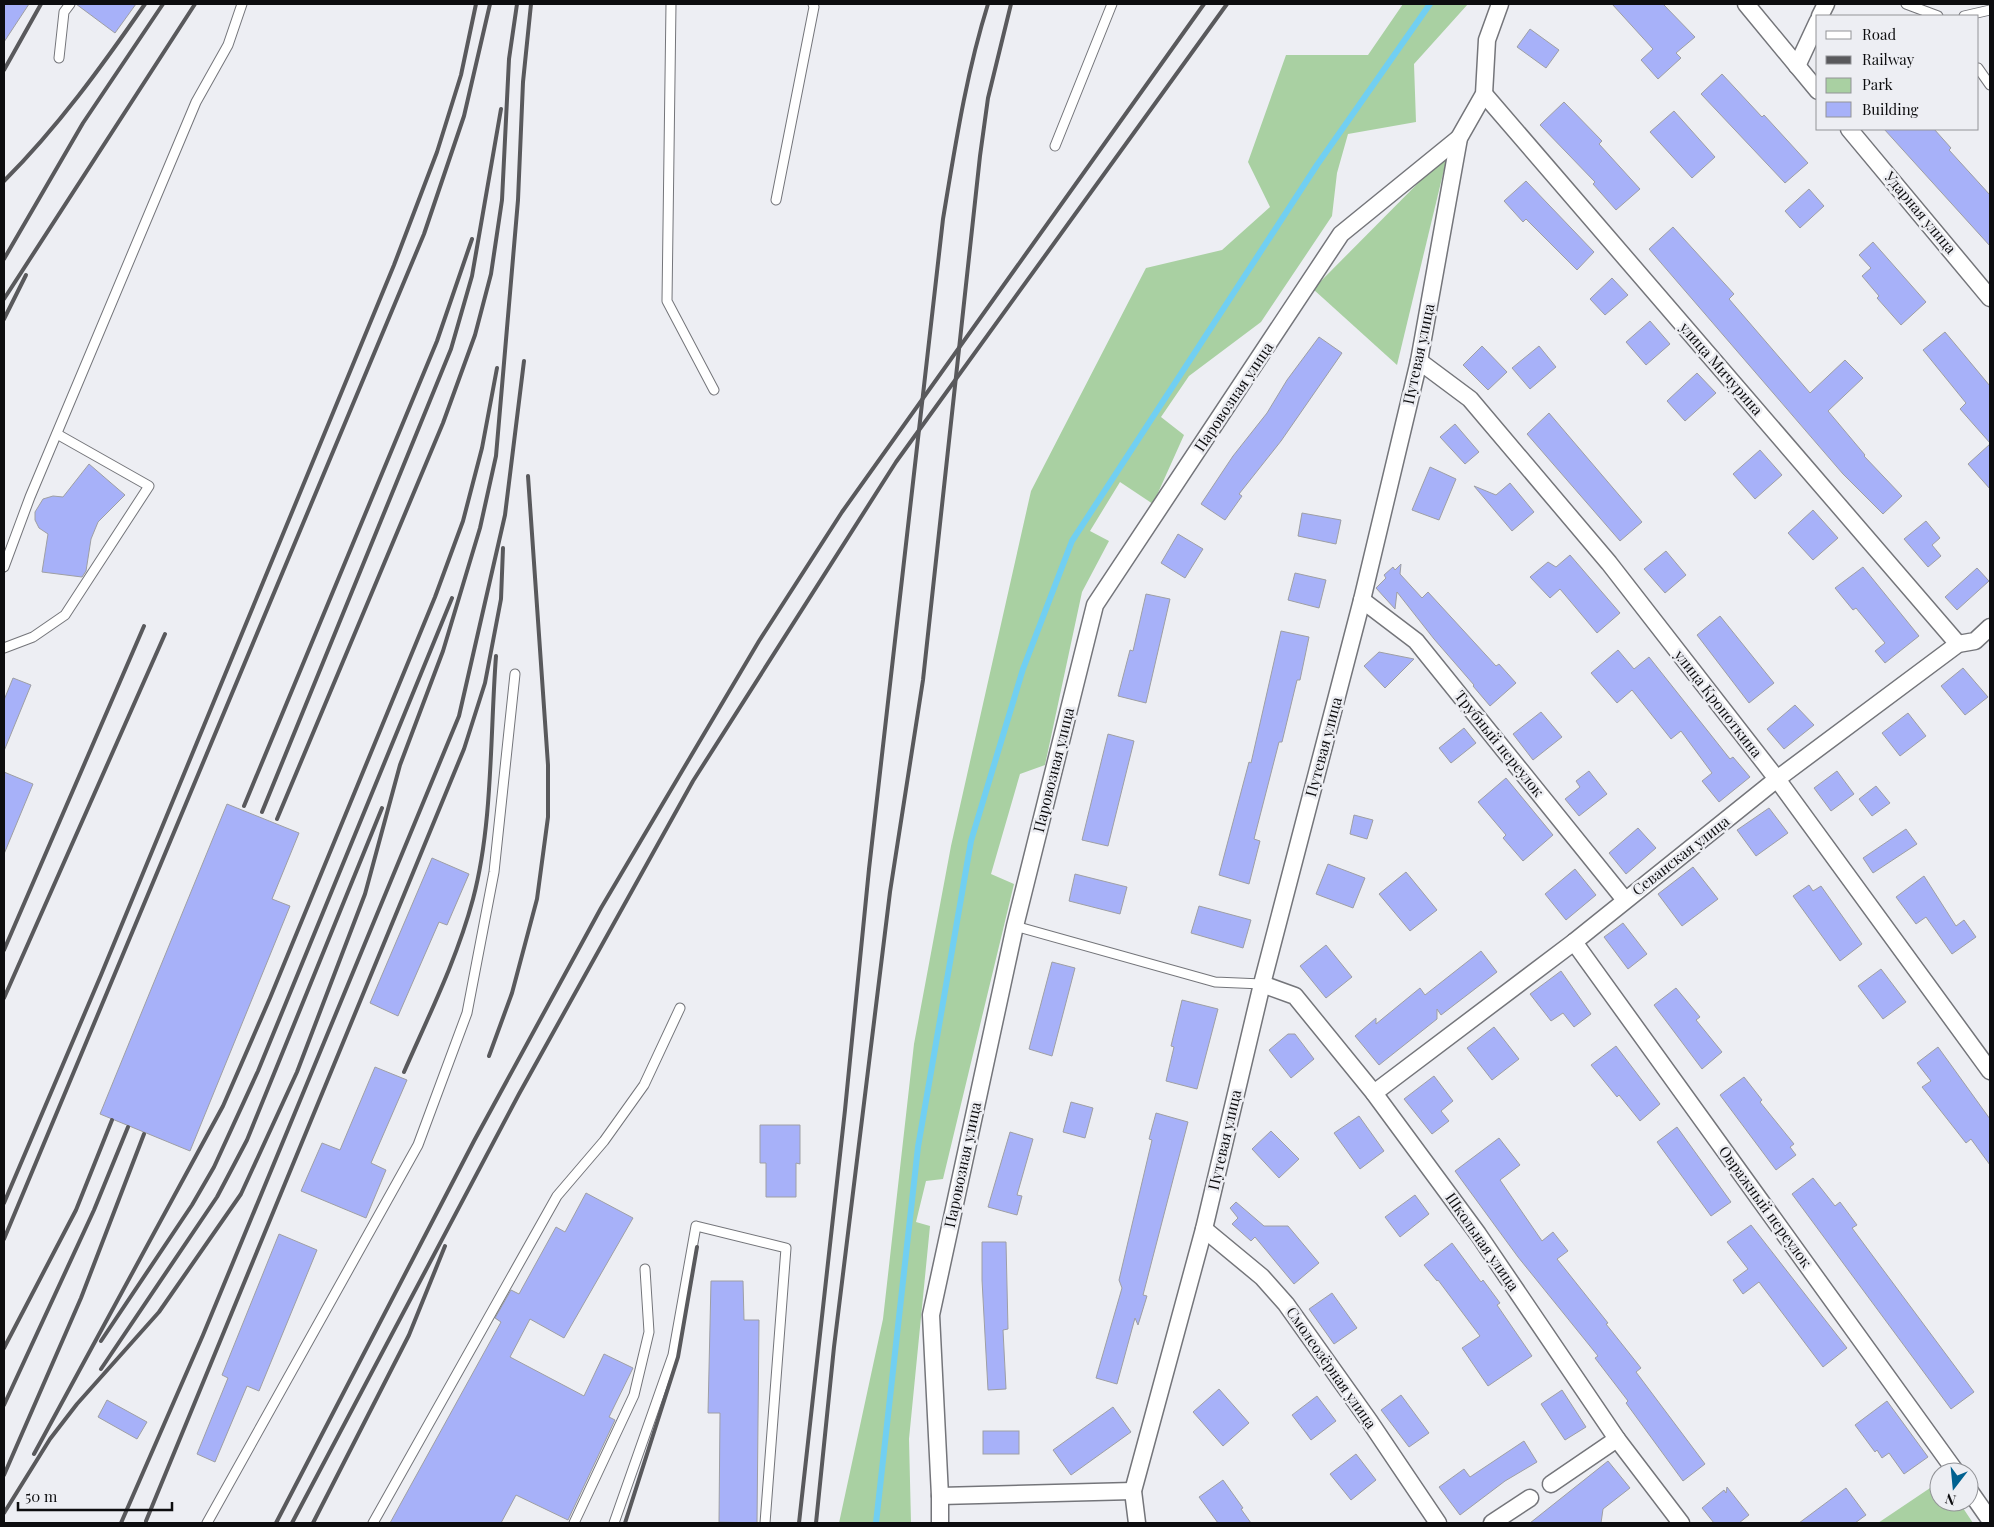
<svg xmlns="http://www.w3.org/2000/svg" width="1994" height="1527" viewBox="0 0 1994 1527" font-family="'Playfair Display',serif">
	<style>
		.green { fill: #a9d0a2 }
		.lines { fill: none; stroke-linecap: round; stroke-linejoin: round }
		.stream { stroke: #71cff2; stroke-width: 6 }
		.building { fill: #a7b1f9; stroke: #9e9fa4 }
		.lane-casing { stroke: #74757a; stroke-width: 11 }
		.street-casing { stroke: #74757a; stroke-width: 19 }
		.lane { stroke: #fff; stroke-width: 9 }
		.street { stroke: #fff; stroke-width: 16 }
		.rail { stroke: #59595c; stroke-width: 4 }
		.labels { text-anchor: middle; stroke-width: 5; stroke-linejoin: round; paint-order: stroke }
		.street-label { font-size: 15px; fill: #0d0d0f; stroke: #edeef3 }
	</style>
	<rect width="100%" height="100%" fill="#edeef3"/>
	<g class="green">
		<path d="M 1403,4 L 1468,4 L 1414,64 L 1416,122 L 1348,134 L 1337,173 L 1332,216 L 1261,322 L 1189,376 L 1161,417 L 1184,435 L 1153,504 L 1120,482 L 1090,531 L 1109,541 L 1082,592 L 1045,765 L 1020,774 L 991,874 L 1014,884 L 943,1179 L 926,1181 L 916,1222 L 930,1226 L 909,1439 L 911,1523 L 839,1523 L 883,1319 L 914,1044 L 951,846 L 1031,491 L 1146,268 L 1222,250 L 1270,207 L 1248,162 L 1286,55 L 1368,55 Z"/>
		<path d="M 1448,153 L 1397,365 L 1313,289 Z"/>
		<path d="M 1939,1482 L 1939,1502 L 1959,1502 L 1973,1523 L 1878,1523 Z"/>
	</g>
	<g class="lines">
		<path class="stream" d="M 876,1523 L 918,1147 L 971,841 L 1023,669 L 1072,541 L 1317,165 L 1430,4"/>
	</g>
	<g class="building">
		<path d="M 4,4 L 29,4 L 4,42 Z"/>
		<path d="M 76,4 L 136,4 L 115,33 Z"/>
		<path d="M 1612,4 L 1663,4 L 1695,37 L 1676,53 L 1681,58 L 1658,79 L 1641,60 L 1653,49 Z"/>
		<path d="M 1530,29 L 1559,50 L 1546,68 L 1517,47 Z"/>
		<path d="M 1722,74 L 1762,117 L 1764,115 L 1808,163 L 1785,183 L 1701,94 Z"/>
		<path d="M 1564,102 L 1602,141 L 1599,144 L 1640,189 L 1616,210 L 1593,184 L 1595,182 L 1540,125 Z"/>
		<path d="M 1674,111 L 1715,157 L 1692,178 L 1650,132 Z"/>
		<path d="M 1884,129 L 1934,129 L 1951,148 L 1949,150 L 1990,195 L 1990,246 Z"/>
		<path d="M 1526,181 L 1594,252 L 1577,270 L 1526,219 L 1523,222 L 1504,201 Z"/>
		<path d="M 1809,189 L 1824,206 L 1800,228 L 1785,211 Z"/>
		<path d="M 1673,227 L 1734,294 L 1729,299 L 1810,393 L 1845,360 L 1863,378 L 1828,411 L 1865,455 L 1864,456 L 1902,496 L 1883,514 L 1843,474 L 1649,249 Z"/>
		<path d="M 1873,242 L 1926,302 L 1901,325 L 1877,298 L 1879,296 L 1862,276 L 1871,268 L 1859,255 Z"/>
		<path d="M 1612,278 L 1628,295 L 1605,315 L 1590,299 Z"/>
		<path d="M 1650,321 L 1670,344 L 1646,365 L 1626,342 Z"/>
		<path d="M 1945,332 L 1990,386 L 1990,443 L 1960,409 L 1966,403 L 1923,350 Z"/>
		<path d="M 1319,337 L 1342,353 L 1281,441 L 1239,494 L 1242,496 L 1225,520 L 1201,504 L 1233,456 L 1267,413 L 1287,380 Z"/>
		<path d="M 1482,346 L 1507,372 L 1488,390 L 1463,365 Z"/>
		<path d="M 1539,346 L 1556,367 L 1530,389 L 1512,368 Z"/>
		<path d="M 1697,373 L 1716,393 L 1685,421 L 1667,401 Z"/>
		<path d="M 1549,413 L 1642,522 L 1620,541 L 1527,434 Z"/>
		<path d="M 1455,424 L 1479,452 L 1465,464 L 1440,437 Z"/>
		<path d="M 1990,444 L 1990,489 L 1968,464 Z"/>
		<path d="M 1760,450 L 1782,475 L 1755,499 L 1733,474 Z"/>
		<path d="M 89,464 L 125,495 L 98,522 L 91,539 L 86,571 L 82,577 L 42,572 L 48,534 L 39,528 L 35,520 L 35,512 L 43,499 L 53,496 L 63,497 Z"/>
		<path d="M 1430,467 L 1456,479 L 1439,520 L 1412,510 Z"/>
		<path d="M 1510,483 L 1534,512 L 1512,531 L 1474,486 L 1496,495 Z"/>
		<path d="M 1813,510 L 1838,538 L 1813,560 L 1788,533 Z"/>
		<path d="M 1302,513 L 1341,520 L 1336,544 L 1298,536 Z"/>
		<path d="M 1926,521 L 1940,538 L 1932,545 L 1941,556 L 1928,567 L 1904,539 Z"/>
		<path d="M 1178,534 L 1203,549 L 1185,578 L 1161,563 Z"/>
		<path d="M 1666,551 L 1686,575 L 1665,593 L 1644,569 Z"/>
		<path d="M 1570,555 L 1620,613 L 1597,633 L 1560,589 L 1550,598 L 1530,577 L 1548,562 L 1556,567 Z"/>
		<path d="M 1401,564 L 1400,574 L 1422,598 L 1428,592 L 1496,666 L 1499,664 L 1516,683 L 1490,706 L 1473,686 L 1474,685 L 1434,639 L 1397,592 L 1395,609 L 1376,588 L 1386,578 L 1384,575 L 1393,567 L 1395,570 Z"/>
		<path d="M 1863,567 L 1919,636 L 1885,663 L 1875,651 L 1885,643 L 1856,608 L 1853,610 L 1835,588 Z"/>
		<path d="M 1977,568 L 1989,581 L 1957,610 L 1945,597 Z"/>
		<path d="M 1295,573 L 1326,580 L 1319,608 L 1288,600 Z"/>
		<path d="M 1146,594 L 1170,599 L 1146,703 L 1118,696 L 1130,650 L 1133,651 Z"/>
		<path d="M 1720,616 L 1774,683 L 1749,703 L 1697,635 Z"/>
		<path d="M 1281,631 L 1309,637 L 1300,680 L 1297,680 L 1282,742 L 1279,742 L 1254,839 L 1260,841 L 1249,884 L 1219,875 L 1249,762 L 1251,763 Z"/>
		<path d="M 1618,650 L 1634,669 L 1649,657 L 1730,759 L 1733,757 L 1750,777 L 1719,802 L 1702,781 L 1712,773 L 1681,731 L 1671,739 L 1632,690 L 1617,703 L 1591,673 Z"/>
		<path d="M 1379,652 L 1414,659 L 1385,688 L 1364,666 Z"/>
		<path d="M 1963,668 L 1988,697 L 1965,715 L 1941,686 Z"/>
		<path d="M 13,678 L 31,685 L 4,751 L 4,700 Z"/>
		<path d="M 1795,705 L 1814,725 L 1784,749 L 1767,729 Z"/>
		<path d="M 1541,712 L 1562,737 L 1533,760 L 1513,734 Z"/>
		<path d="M 1908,713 L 1926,736 L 1900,756 L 1882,733 Z"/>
		<path d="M 1464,728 L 1476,743 L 1451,763 L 1439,748 Z"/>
		<path d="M 1108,734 L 1134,741 L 1108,846 L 1082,840 Z"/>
		<path d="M 1589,771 L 1607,794 L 1579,816 L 1565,799 L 1580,787 L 1576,781 Z"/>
		<path d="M 1837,771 L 1854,794 L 1831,811 L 1814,788 Z"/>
		<path d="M 4,772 L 33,784 L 4,854 Z"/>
		<path d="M 1506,778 L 1553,835 L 1523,861 L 1503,838 L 1506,835 L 1478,802 Z"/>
		<path d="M 1876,786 L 1890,803 L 1872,816 L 1859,799 Z"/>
		<path d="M 227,804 L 299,833 L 272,899 L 290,906 L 190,1151 L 100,1114 Z"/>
		<path d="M 1769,808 L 1788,833 L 1756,856 L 1737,830 Z"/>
		<path d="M 1354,815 L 1373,820 L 1367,839 L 1350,834 Z"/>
		<path d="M 1638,828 L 1656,848 L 1626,874 L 1609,853 Z"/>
		<path d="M 1906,829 L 1917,844 L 1873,873 L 1863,858 Z"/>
		<path d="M 432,858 L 469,874 L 447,925 L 439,922 L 398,1016 L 370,1003 Z"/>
		<path d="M 1328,864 L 1365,878 L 1353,908 L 1316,894 Z"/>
		<path d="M 1693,867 L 1718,899 L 1682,926 L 1658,894 Z"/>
		<path d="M 1575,869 L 1596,895 L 1566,920 L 1545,894 Z"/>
		<path d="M 1406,872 L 1437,910 L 1410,931 L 1379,894 Z"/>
		<path d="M 1075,874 L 1127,887 L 1120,914 L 1069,901 Z"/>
		<path d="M 1924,876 L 1956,926 L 1964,920 L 1976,937 L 1952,954 L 1926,917 L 1916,924 L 1896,897 Z"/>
		<path d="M 1809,885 L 1813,891 L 1821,886 L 1862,944 L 1840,961 L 1793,896 Z"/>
		<path d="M 1199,906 L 1251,920 L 1243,948 L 1191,933 Z"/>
		<path d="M 1623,923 L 1647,954 L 1628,969 L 1604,937 Z"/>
		<path d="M 1326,945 L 1352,977 L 1326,998 L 1300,966 Z"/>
		<path d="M 1481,951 L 1497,972 L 1441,1015 L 1437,1009 L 1437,1019 L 1379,1065 L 1355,1036 L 1376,1018 L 1376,1024 L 1420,988 L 1425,995 Z"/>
		<path d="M 1052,962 L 1075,968 L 1052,1056 L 1029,1049 Z"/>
		<path d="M 1881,969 L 1906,1002 L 1883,1019 L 1858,986 Z"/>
		<path d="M 1561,971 L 1591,1014 L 1574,1027 L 1563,1013 L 1551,1021 L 1530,994 Z"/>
		<path d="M 1676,988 L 1700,1017 L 1696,1020 L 1722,1052 L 1702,1069 L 1654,1005 Z"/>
		<path d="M 1182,1000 L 1218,1009 L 1197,1089 L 1166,1081 L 1174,1047 L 1171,1046 Z"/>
		<path d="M 1494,1027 L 1519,1059 L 1492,1080 L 1467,1048 Z"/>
		<path d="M 1288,1034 L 1295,1034 L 1314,1059 L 1291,1078 L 1269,1050 Z"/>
		<path d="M 1616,1046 L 1660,1104 L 1640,1121 L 1619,1095 L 1617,1097 L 1591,1065 Z"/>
		<path d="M 1938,1047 L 1990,1119 L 1990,1165 L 1971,1139 L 1966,1143 L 1922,1087 L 1931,1081 L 1917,1063 Z"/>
		<path d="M 375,1067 L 407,1080 L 371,1163 L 386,1170 L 366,1218 L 301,1191 L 322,1143 L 340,1150 Z"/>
		<path d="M 1434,1076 L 1453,1101 L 1441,1111 L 1449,1121 L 1432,1134 L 1404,1099 Z"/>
		<path d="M 1744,1077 L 1762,1100 L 1760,1102 L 1794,1144 L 1790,1147 L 1796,1155 L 1776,1170 L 1720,1095 Z"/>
		<path d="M 1071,1102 L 1093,1108 L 1085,1138 L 1063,1132 Z"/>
		<path d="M 1156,1113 L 1188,1122 L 1143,1295 L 1147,1296 L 1138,1325 L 1135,1318 L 1117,1384 L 1096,1378 L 1122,1288 L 1119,1280 L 1152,1140 L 1149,1139 Z"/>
		<path d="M 1359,1116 L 1384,1151 L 1360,1169 L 1334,1133 Z"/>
		<path d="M 760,1125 L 800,1125 L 800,1164 L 796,1163 L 796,1197 L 766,1197 L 766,1163 L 760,1163 Z"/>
		<path d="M 1677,1127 L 1731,1202 L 1711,1216 L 1657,1142 Z"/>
		<path d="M 1271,1131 L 1299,1159 L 1279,1178 L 1252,1149 Z"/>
		<path d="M 1010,1132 L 1033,1139 L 1017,1195 L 1022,1196 L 1017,1215 L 988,1207 Z"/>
		<path d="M 1499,1138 L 1520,1165 L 1500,1180 L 1542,1241 L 1553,1232 L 1568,1251 L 1557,1259 L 1608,1323 L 1606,1324 L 1641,1368 L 1636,1372 L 1705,1464 L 1683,1481 L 1626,1403 L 1628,1401 L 1595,1358 L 1598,1356 L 1518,1257 L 1455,1171 Z"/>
		<path d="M 1813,1178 L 1835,1206 L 1840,1202 L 1857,1225 L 1852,1228 L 1974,1392 L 1951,1409 L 1792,1194 Z"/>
		<path d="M 586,1193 L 633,1218 L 564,1338 L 530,1319 L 510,1357 L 584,1396 L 604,1354 L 633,1368 L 609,1417 L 615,1420 L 568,1520 L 516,1495 L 501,1523 L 390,1523 L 501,1322 L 495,1318 L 511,1290 L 519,1294 L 556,1227 L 565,1232 Z"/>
		<path d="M 1415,1195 L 1429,1214 L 1400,1237 L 1385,1217 Z"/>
		<path d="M 1236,1202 L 1264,1226 L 1288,1226 L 1319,1263 L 1294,1284 L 1255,1237 L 1251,1241 L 1232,1224 L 1238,1218 L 1230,1208 Z"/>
		<path d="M 1751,1225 L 1847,1348 L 1823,1367 L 1759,1282 L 1743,1294 L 1733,1280 L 1748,1269 L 1727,1242 Z"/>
		<path d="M 279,1234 L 317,1250 L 259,1391 L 247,1386 L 215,1462 L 197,1454 L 228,1378 L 222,1375 Z"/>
		<path d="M 982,1242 L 1006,1242 L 1008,1329 L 1003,1330 L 1006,1389 L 988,1390 L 982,1280 Z"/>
		<path d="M 1452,1243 L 1481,1282 L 1483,1280 L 1500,1303 L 1497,1305 L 1532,1356 L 1488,1386 L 1462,1348 L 1480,1336 L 1438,1280 L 1437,1281 L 1424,1265 Z"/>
		<path d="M 711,1281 L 743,1281 L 744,1320 L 759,1320 L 757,1523 L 719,1522 L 720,1413 L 708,1413 Z"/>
		<path d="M 1332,1293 L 1357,1328 L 1334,1344 L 1309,1309 Z"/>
		<path d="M 1219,1389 L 1249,1423 L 1223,1446 L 1193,1412 Z"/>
		<path d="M 1562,1390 L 1586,1427 L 1565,1440 L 1541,1404 Z"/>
		<path d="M 1401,1395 L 1429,1433 L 1409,1447 L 1381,1410 Z"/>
		<path d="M 1317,1396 L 1336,1421 L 1311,1440 L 1292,1415 Z"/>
		<path d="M 107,1400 L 147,1422 L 137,1439 L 98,1417 Z"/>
		<path d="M 1887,1401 L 1928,1457 L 1904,1474 L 1889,1453 L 1882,1458 L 1877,1450 L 1875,1452 L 1855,1425 Z"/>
		<path d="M 1113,1407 L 1131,1432 L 1071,1475 L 1053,1450 Z"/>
		<rect x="983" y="1431" width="36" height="23"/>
		<path d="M 1524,1441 L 1537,1462 L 1505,1481 L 1460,1515 L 1439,1487 L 1464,1469 L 1470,1477 Z"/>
		<path d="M 1356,1454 L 1376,1480 L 1351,1500 L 1330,1474 Z"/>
		<path d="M 1608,1461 L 1630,1488 L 1603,1509 L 1601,1523 L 1530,1523 Z"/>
		<path d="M 1223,1480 L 1243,1508 L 1241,1509 L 1251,1523 L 1218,1523 L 1199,1497 Z"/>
		<path d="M 1727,1487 L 1749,1515 L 1739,1523 L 1714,1523 L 1702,1508 L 1724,1490 L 1726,1493 Z"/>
		<path d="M 1846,1488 L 1866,1515 L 1855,1523 L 1799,1523 Z"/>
	</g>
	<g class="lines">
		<defs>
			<g id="lane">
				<path d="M 671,4 L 667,301 L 714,390"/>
				<path d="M 1906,4 L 1938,16"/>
				<path d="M 1964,16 L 1990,10"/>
				<path d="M 59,58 L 64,12 L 70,4"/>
				<path d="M 1978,68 L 1990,85"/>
				<path d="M 1055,146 L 1112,4"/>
				<path d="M 776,200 L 814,7 L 813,4"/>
				<path d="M 4,567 L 30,497 L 196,102 L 228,45 L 242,4"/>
				<path d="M 4,648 L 33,637 L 65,615 L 149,486 L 57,434"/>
				<path d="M 1015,926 L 1215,982 L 1262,984"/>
				<path d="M 207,1523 L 418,1145 L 467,1013 L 494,872 L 515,674"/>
				<path d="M 373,1523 L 557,1196 L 604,1141 L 644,1085 L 680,1008"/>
				<path d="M 574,1523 L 634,1395 L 649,1332 L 645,1269"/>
				<path d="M 614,1523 L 673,1355 L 696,1226 L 786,1248 L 765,1523"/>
			</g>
			<g id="street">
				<path d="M 1746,4 L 1818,91"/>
				<path d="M 1820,16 L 1826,4"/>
				<path d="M 1797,66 L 1818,21"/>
				<path d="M 1484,94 L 1958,644"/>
				<path d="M 1849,129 L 1990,298"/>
				<path d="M 1419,361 L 1470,399 L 1609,563 L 1777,779 L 1990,1071"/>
				<path d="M 1362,600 L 1416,641 L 1625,900"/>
				<path d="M 1574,942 L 1956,1472"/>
				<path d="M 1262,984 L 1295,996 L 1374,1093 L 1478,1234 L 1617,1439 L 1681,1523"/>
				<path d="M 1374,1093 L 1574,942 L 1777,779 L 1958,644 L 1975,641 L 1990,627"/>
				<path d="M 1204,1229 L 1262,1277 L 1286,1304 L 1370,1422 L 1438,1523"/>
				<path d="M 1551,1484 L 1617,1439"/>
				<path d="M 1969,1490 L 1990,1520"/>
				<path d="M 940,1496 L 1133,1491"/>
				<path d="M 940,1523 L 940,1496 L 931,1315 L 1015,926 L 1095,605 L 1341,234 L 1459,138"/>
				<path d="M 1137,1523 L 1133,1491 L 1204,1229 L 1262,984 L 1362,600 L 1419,361 L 1459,138 L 1484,94 L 1487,40 L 1500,4"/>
				<path d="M 1492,1523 L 1530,1498"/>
			</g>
		</defs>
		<use href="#lane" class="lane-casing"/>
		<use href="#street" class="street-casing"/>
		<use href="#lane" class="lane"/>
		<use href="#street" class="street"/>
		<g class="rail">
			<path d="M 4,70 L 41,4"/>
			<path d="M 4,181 C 58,127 102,66 145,4"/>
			<path d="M 4,259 L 83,123 L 163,4"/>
			<path d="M 4,299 L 195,4"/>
			<path d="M 4,319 L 26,275"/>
			<path d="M 244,806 L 437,341 L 472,239"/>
			<path d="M 262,812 L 451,349 L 472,276 L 501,109"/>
			<path d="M 277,819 L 443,423 L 475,335 L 491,274 L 502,200 L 509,59 L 517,4"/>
			<path d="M 4,950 L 144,626"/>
			<path d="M 4,998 L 165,634"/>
			<path d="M 489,1056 L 512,993 L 537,899 L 548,817 L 548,765 L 528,476"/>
			<path d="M 404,1072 C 429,1015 457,959 473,899 C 493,824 490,734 496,656"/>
			<path d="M 4,1203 L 101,975 L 394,265 L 437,152 L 461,75 L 476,4"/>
			<path d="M 4,1239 L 424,234 L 464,116 L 490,4"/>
			<path d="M 101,1341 L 192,1205 L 214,1167 L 258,1071 L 452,598"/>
			<path d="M 4,1348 L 76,1210 L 112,1120"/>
			<path d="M 101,1369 L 217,1197 L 247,1140 L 382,808"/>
			<path d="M 4,1405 L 94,1210 L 128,1127"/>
			<path d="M 34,1454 L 223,1106 L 270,998 L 435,597 L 463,521 L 482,448 L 497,368"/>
			<path d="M 4,1475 L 81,1298 L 144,1134"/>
			<path d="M 4,1513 L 50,1439 L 77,1404 L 159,1312 L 241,1194 L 297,1072 L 365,894 L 400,765 L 443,651 L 480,528 L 496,456 L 518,200 L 523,82 L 531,4"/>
			<path d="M 146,1521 L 464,749 L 485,683 L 501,599 L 503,548"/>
			<path d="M 121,1523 L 203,1335 L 459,716 L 505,515 L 524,361"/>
			<path d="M 276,1523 L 474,1141 L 601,908 L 759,641 L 842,512 L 1204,4"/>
			<path d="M 292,1523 L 519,1094 L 693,781 L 896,462 L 1227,4"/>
			<path d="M 313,1523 L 409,1335 L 445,1246"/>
			<path d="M 625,1523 L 678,1357 L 697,1247"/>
			<path d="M 799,1523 L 845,1110 L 869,869 L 943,219 C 955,147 966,74 988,4"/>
			<path d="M 816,1523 L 834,1347 L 890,892 L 923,680 L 980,156 L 988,98 L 1011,4"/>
		</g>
	</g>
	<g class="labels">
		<g class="street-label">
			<text transform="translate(1920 213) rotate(50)" y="5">Ударная улица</text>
			<text transform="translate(1419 354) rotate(-78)" y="5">Путевая улица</text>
			<text transform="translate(1721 369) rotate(49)" y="5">улица Мичурина</text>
			<text transform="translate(1234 397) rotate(-56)" y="5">Паровозная улица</text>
			<text transform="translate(1718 704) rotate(52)" y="5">улица Кропоткина</text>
			<text transform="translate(1499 744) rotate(51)" y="5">Трубный переулок</text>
			<text transform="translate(1324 747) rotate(-75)" y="5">Путевая улица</text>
			<text transform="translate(1054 770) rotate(-76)" y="5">Паровозная улица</text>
			<text transform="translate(1681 856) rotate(-38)" y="5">Севанская улица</text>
			<text transform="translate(1225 1140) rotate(-77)" y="5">Путевая улица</text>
			<text transform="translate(963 1165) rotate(-78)" y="5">Паровозная улица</text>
			<text transform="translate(1765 1207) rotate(54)" y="5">Овражный переулок</text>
			<text transform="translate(1482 1242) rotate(55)" y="5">Школьная улица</text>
			<text transform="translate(1331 1368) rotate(55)" y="5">Смолеозёрная улица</text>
		</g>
	</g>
	<rect width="1994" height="1527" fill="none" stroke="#0d0d0f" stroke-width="10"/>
	<rect x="1816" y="15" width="162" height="115" fill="#edeef3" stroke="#939498"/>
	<rect x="1826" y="31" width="25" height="8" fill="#ffffff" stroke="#939498"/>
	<text x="1862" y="40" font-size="15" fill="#0d0d0f">Road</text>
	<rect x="1826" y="56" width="25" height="8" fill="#59595c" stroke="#939498"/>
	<text x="1862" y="65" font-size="15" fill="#0d0d0f">Railway</text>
	<rect x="1826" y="78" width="25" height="15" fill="#a9d0a2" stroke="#939498"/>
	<text x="1862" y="90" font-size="15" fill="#0d0d0f">Park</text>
	<rect x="1826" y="102" width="25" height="15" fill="#a7b1f9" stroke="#939498"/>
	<text x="1862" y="115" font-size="15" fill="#0d0d0f">Building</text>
	<g transform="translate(1954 1487) rotate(196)"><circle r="24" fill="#edeef3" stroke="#939498"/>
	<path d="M0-4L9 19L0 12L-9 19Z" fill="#006190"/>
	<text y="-8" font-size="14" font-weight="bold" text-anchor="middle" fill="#0d0d0f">N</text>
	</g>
	<path d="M18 1502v8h154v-8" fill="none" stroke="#0d0d0f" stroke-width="2.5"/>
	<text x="25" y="1502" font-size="15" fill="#0d0d0f" stroke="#edeef3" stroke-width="4" paint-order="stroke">50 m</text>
</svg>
